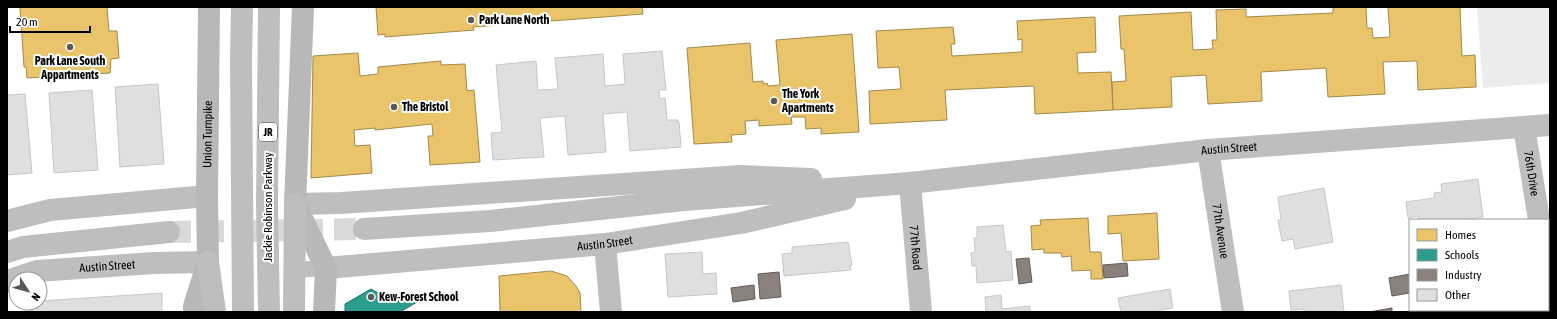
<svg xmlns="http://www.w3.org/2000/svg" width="1557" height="319" viewBox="0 0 1557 319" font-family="'Asap Condensed',sans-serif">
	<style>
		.green { fill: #ececec }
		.homes { fill: #e9c46a; stroke: #a3894a }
		.schools { fill: #2a9d8f; stroke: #1d6e64 }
		.industry { fill: #8a817c; stroke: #615a57 }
		.building { fill: #dfdfdf; stroke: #c7c7c7 }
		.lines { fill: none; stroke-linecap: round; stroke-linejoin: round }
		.street-tunnel { stroke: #d9d9d9; stroke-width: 22; stroke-dasharray: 22 11; stroke-linecap: butt }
		.lane { stroke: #bebebe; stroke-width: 16 }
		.street { stroke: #bebebe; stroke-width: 22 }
		.secondary { stroke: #b8b8b8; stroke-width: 22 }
		.primary { stroke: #bebebe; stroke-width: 22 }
		.highway { stroke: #bebebe; stroke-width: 22 }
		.poi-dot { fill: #595959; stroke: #fff; stroke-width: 1.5 }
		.labels { text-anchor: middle; stroke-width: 4; stroke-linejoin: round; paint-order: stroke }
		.shield { fill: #fff; stroke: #4c4c4c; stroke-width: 1 }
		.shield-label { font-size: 11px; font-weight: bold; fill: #000 }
		.poi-label { font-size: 12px; font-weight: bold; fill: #000; stroke: #fff; text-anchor: start }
		.street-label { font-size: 12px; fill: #000; stroke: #fff }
	</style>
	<rect width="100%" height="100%" fill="#fff"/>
	<path class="green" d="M 1477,7 L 1550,7 L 1550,83 L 1483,88 Z"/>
	<g class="homes">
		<path d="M 20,7 L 107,7 L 109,31 L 117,31 L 119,58 L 111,59 L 110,73 L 27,78 L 26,67 L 24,67 Z"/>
		<path d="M 376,7 L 642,7 L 643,14 L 473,27 L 474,30 L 385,37 L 385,34 L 378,35 Z"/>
		<path d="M 1333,7 L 1366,7 L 1367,28 L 1372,28 L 1373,38 L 1390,37 L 1388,7 L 1460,7 L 1462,56 L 1475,55 L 1476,87 L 1418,90 L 1417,61 L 1383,62 L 1385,94 L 1328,97 L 1326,68 L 1261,72 L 1262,101 L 1208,104 L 1206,75 L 1171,77 L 1172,107 L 1113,110 L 1112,82 L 1126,81 L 1124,49 L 1121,49 L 1119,16 L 1191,12 L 1193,50 L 1213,49 L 1212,40 L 1217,40 L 1216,10 L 1246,9 L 1246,17 L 1333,13 Z"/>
		<path d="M 1095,17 L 1096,52 L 1077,53 L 1078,73 L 1111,72 L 1113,110 L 1035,114 L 1034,86 L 945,90 L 947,120 L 870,124 L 869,91 L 901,89 L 899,67 L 878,68 L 876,31 L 953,27 L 955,44 L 951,44 L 952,56 L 1022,52 L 1022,39 L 1018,40 L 1017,21 Z"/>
		<path d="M 852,34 L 859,132 L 821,134 L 821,128 L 806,129 L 805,117 L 791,117 L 792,124 L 759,126 L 759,120 L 745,121 L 746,134 L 731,135 L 732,142 L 694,144 L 687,48 L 750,43 L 753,82 L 763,81 L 763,84 L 767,83 L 768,86 L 780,85 L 776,40 Z"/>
		<path d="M 358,53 L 360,76 L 378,74 L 378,67 L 441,61 L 441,65 L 465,64 L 467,91 L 474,90 L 480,162 L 430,165 L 428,136 L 433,136 L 432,124 L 375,130 L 375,128 L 354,130 L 355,146 L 370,145 L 372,173 L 311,178 L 313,56 Z"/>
		<path d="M 1157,213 L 1159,259 L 1123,261 L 1121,233 L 1108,234 L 1108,216 Z"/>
		<path d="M 1088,218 L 1090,252 L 1101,252 L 1103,279 L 1091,279 L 1091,270 L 1072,271 L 1071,256 L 1062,257 L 1061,253 L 1044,253 L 1044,249 L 1032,250 L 1031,226 L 1041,225 L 1040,220 Z"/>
		<path d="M 551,271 L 567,276 L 576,286 L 580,293 L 581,312 L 500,312 L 499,276 Z"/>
		<path d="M 1432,310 L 1490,310 L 1491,312 L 1432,312 Z"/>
	</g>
	<path class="schools" d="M 371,289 L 394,302 L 412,292 L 417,302 L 400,312 L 345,312 L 345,304 Z"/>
	<g class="industry">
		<path d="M 1029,258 L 1032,282 L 1019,284 L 1016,259 Z"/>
		<path d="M 1127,263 L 1128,276 L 1104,278 L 1103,265 Z"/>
		<path d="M 779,272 L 781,297 L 760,299 L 758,274 Z"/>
		<path d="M 1410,274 L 1410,293 L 1392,296 L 1389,278 Z"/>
		<path d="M 754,285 L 755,299 L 733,302 L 731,288 Z"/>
		<path d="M 1392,308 L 1392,312 L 1369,312 Z"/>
	</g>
	<g class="building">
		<path d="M 662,51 L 666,90 L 659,90 L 660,99 L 665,98 L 667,120 L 678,120 L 678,123 L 679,122 L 681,147 L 630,151 L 627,112 L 603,114 L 606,152 L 568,155 L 565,116 L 540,118 L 544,157 L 493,160 L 491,133 L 502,132 L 496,65 L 536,61 L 538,90 L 558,89 L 555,58 L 603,54 L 605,86 L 625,84 L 623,54 Z"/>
		<path d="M 158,84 L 164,164 L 120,167 L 115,87 Z"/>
		<path d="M 92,90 L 98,170 L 54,173 L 49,93 Z"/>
		<path d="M 25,94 L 32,173 L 7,175 L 7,95 Z"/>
		<path d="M 1478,179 L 1483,217 L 1461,220 L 1424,220 L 1424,219 L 1419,220 L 1418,216 L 1408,218 L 1406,202 L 1434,198 L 1434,193 L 1442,192 L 1441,184 Z"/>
		<path d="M 1324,188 L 1333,242 L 1295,249 L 1293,239 L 1282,241 L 1278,220 L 1281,220 L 1278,197 Z"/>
		<path d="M 1003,225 L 1006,252 L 1011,251 L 1013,280 L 977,283 L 976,266 L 972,266 L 971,253 L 975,252 L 974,238 L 977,238 L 977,227 Z"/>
		<path d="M 848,242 L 852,265 L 850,265 L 851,270 L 784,276 L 782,254 L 792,253 L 792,247 Z"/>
		<path d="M 702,252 L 703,274 L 716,273 L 717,294 L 668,297 L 665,254 Z"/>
		<path d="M 1341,285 L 1344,312 L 1304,312 L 1304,309 L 1291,310 L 1289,291 Z"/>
		<path d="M 1170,289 L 1173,308 L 1160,310 L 1160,312 L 1121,312 L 1118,298 Z"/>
		<path d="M 162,293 L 162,311 L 159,312 L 28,312 L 28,303 L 40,303 L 40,301 Z"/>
		<path d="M 1001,295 L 1002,309 L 1030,306 L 1030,312 L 986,312 L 985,297 Z"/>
	</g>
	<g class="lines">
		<path class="street-tunnel" d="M 169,232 L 364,229"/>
		<path class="lane" d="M 294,270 L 326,268"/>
		<g class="street">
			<path id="s1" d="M 1524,127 L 1539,220"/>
			<path id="s2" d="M 1208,150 L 1233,312"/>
			<path id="s3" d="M 910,183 L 921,312"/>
			<path d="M 295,204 L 341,203 L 741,176 L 811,179"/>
			<path d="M 7,221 L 50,210 L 207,196"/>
			<path id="s4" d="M 364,229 L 490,221 L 684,200 L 910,183 L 1208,150 L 1550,125"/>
			<path d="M 605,244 L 611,312"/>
			<path d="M 7,252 L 23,247 L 169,232"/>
			<path id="s5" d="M 326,268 L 605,244 L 741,223 L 845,199"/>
			<path d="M 1548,275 L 1550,287"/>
			<path id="s6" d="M 7,281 L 37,271 L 154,263 L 208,262"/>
		</g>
		<g class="secondary">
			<path d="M 303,7 L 295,204 L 326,268 L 324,312"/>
			<path id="s7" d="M 194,312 L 194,306 L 208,262 L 207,196 L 209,7"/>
		</g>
		<g class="primary">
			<path d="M 208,262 L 215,312"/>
			<path d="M 294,312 L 295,204"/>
		</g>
		<g class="highway">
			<path d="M 242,7 L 241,61 L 243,312"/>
			<path d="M 269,312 L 267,205 L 269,7"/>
		</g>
	</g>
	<g class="poi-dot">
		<circle cx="471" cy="20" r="4"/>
		<circle cx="70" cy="47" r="4"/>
		<circle cx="774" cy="101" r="4"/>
		<circle cx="394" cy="107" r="4"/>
		<circle cx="371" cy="297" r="4"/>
	</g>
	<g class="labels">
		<rect class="shield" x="259" y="123" width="18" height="18" rx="3"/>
		<g class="shield-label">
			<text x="268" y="136">JR</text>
		</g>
		<g class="poi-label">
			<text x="479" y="24">Park Lane North</text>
			<text x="70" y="65" text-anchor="middle">Park Lane South<tspan x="70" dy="14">Appartments</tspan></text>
			<text x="782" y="98">The York<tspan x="782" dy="14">Apartments</tspan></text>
			<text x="402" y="111">The Bristol</text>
			<text x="379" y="301">Kew-Forest School</text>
		</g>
		<g class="street-label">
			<text dy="4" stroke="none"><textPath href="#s7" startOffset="180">Union Turnpike</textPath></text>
			<text dy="4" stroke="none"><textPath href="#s4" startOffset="869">Austin Street</textPath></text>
			<text dy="4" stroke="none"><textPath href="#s1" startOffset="47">76th Drive</textPath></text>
			<text transform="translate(268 207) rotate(-90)" y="4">Jackie Robinson Parkway</text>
			<text dy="4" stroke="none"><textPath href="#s2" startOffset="82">77th Avenue</textPath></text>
			<text dy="4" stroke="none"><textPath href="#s5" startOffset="280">Austin Street</textPath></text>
			<text dy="4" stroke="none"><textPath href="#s3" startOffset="65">77th Road</textPath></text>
			<text dy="4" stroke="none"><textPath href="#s6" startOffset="102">Austin Street</textPath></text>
		</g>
	</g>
	<rect width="1557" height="319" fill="none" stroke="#000000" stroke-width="16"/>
	<rect x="1409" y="219" width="140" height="92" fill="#ffffff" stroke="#999999"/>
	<rect x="1417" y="229" width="20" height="12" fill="#e9c46a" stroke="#999999"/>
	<text x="1445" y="239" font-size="12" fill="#000000">Homes</text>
	<rect x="1417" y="249" width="20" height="12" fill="#2a9d8f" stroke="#999999"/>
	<text x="1445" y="259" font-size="12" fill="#000000">Schools</text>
	<rect x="1417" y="269" width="20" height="12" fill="#8a817c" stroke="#999999"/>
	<text x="1445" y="279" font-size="12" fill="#000000">Industry</text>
	<rect x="1417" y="289" width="20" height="12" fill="#dfdfdf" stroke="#999999"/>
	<text x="1445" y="299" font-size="12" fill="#000000">Other</text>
	<g transform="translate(28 291) rotate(126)"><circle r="19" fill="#ffffff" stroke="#999999"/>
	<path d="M0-3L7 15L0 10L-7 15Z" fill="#595959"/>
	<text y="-6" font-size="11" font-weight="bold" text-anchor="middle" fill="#000000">N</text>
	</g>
	<path d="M10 26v6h80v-6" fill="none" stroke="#000000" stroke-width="2"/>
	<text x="16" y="26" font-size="12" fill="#000000" stroke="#ffffff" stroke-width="3" paint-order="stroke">20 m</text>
</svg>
